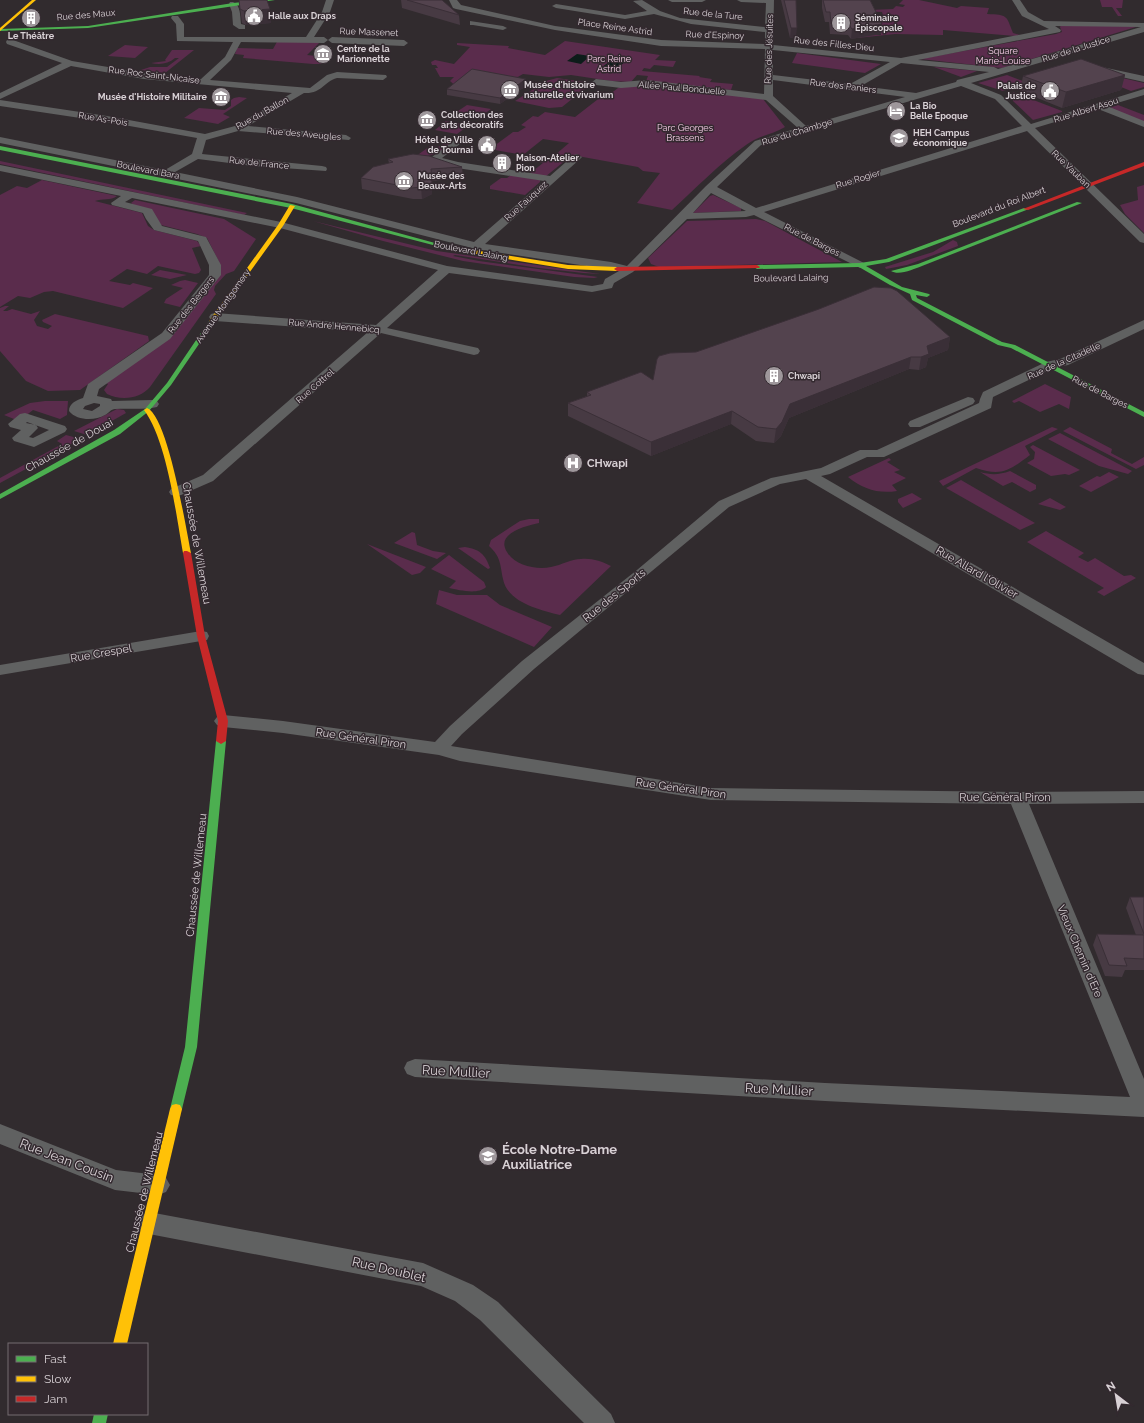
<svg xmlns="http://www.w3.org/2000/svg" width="1144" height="1423" viewBox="0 0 1144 1423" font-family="Raleway,sans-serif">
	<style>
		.green { fill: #5a2c4c }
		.water { fill: #0d1c1a }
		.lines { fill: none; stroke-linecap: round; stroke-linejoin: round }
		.street { fill: #606161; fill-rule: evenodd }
		.fast { fill: #4caf50; fill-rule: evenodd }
		.slow { fill: #ffc107; fill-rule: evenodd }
		.jam { fill: #c62828; fill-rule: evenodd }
		.wall { fill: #473a43 }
		.shaded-wall { fill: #3a2f37 }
		.building { fill: #53434e; stroke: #3a2f37 }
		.labels { text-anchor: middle; stroke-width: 3; stroke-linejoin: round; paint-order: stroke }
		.far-street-label { font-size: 9px; fill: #d8d1d5; stroke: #33292f }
		.far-poi-label { font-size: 9px; font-weight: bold; fill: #d8d1d5; stroke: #33292f; text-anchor: start }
		.far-park-label { font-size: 9px; fill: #f5cce6; stroke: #33292f }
		.street-label { font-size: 11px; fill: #d8d1d5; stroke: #33292f }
		.poi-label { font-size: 11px; font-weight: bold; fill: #d8d1d5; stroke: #33292f; text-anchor: start }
		.near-street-label { font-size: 13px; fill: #d8d1d5; stroke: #33292f }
		.near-poi-label { font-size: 13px; font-weight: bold; fill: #d8d1d5; stroke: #33292f; text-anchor: start }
	</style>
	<rect width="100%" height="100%" fill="#312b2e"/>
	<g class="green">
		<path d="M 903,0 L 919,0 L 957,8 L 961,6 L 989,8 L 987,14 C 1008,15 1006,15 1013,33 L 1020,35 L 1015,36 L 943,30 L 943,35 L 895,34 L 857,38 L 853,35 L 881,35 L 879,30 L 846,15 L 883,15 L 882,12 L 884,12 L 847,11 L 893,9 L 896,6 L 903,7 L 905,5 L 899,4 Z"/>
		<path d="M 1100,0 L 1123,0 L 1122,8 L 1116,8 L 1122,16 L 1118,16 L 1112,7 L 1102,7 Z"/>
		<path d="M 1062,24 L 1139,26 L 1002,68 L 920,59 L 1056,34 L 1062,32 L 1060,27 Z"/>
		<path d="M 278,40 L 321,41 L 307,55 L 325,57 L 321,64 L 313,64 L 243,58 L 244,55 L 235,54 L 237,48 L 273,49 Z"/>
		<path d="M 565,41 L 660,55 L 655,60 L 676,61 L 673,67 L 654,65 L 650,69 L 644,68 L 642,71 L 700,76 L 699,77 L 712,79 L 710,82 L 733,84 L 731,90 L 646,81 L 648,76 L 637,75 L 631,82 L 611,81 L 571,75 L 549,77 L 523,74 L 516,78 L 459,89 L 450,81 L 454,77 L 440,77 L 435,68 L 438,68 L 436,65 L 432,65 L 431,62 L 435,60 L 454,64 L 470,47 L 457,45 L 457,43 L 509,46 L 508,48 L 545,55 Z"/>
		<path d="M 125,45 L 148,47 L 135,58 L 108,56 Z"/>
		<path d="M 172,50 L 194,50 L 165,73 L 141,70 L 150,67 L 167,67 L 179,58 L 175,58 C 168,64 160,65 151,63 L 166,61 L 165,60 Z"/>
		<path d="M 797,53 L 881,64 L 865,73 L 792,63 Z"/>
		<path d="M 934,67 L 935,67 L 977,71 L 961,77 Z"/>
		<path d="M 1007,75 L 1028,83 L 1003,91 L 978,83 Z"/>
		<path d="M 1118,77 L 1144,83 L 1144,87 L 1131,91 L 1106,81 Z"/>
		<path d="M 557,78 L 592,83 L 562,107 L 549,108 L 515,101 L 546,81 Z"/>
		<path d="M 639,83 L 763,99 L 785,127 C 772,135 759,135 746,145 C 719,164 696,188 672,210 L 637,203 L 660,173 L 643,171 L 638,167 L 572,155 L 545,177 L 529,174 L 543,163 L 536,161 L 539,159 L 548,161 L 569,143 L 543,139 L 523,155 L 490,149 L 513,132 L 518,132 L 526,127 L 521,125 L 533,116 L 538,117 L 545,112 L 575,117 L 602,96 L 606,97 L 622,85 Z"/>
		<path d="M 1013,92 L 1062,111 L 1062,112 L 1033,120 L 1013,101 Z"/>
		<path d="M 239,97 L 247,98 L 223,114 L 230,117 L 218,124 L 184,118 L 199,108 L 225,110 L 231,106 L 231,100 L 234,98 Z"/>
		<path d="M 467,105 L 491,109 L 480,117 L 455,113 Z"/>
		<path d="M 1118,105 L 1144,115 L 1144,122 L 1109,108 Z"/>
		<path d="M 446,121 L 469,125 L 457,134 L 435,130 Z"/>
		<path d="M 451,139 L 453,140 C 442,154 433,156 415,157 L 430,146 L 438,147 Z"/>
		<path d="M 0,161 L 247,213 L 244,215 L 0,164 Z"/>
		<path d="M 511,175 L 540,180 L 540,182 L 525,195 L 490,189 L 490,186 L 501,178 L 507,178 Z"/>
		<path d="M 42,180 L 117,196 C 111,201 102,198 95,201 L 142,213 L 148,226 L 154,230 L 197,241 L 201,246 L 192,248 L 201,270 L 199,273 L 195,274 L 158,266 L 147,274 L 127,269 L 109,281 L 130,285 L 133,283 L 153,288 L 123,308 L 53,291 L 44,292 L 30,298 L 18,296 L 0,307 L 0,195 L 17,186 L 27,188 Z"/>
		<path d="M 1144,185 L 1144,233 L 1125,214 L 1120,205 L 1138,200 L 1137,187 Z"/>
		<path d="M 713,195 L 741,208 L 741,211 L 693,213 L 710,196 Z"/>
		<path d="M 135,200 L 224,219 L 256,239 L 234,271 L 226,274 L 215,286 L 214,290 L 216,294 L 150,387 C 140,399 121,401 107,394 L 104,390 L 108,384 L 106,383 L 167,339 L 219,262 L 207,238 L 197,234 L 161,225 L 131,203 Z"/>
		<path d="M 756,219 L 765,221 L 842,262 L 659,267 L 651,264 L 648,258 L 687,221 Z"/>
		<path d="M 313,221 L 437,251 L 600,274 L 583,273 L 539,268 L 455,255 L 453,256 L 479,261 L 598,277 L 594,278 L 574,277 L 463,261 L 383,241 Z"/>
		<path d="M 953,240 L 957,242 L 958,246 L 907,265 L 886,269 L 885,267 L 933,252 Z"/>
		<path d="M 160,270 L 187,275 L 170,279 L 151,275 Z"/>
		<path d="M 185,280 L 198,283 L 180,307 L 164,303 L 166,299 L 183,288 L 171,285 L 180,281 Z"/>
		<path d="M 5,306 L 9,306 L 3,311 L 7,311 L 12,309 L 31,314 L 40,311 L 34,320 L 37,326 L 48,329 L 52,326 L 43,322 L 42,320 L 55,314 L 148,336 L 149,341 L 80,390 L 48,391 L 26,381 L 0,351 L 0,308 Z"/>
		<path d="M 1045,384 L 1071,397 L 1069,409 L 1059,404 L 1040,412 L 1019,401 L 1014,403 L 1012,401 Z"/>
		<path d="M 45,401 L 68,401 L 67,415 L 60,419 L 33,410 L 19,421 L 4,415 L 30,403 Z"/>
		<path d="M 117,409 L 124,410 L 126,413 L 87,435 L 74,431 Z"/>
		<path d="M 1052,427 L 1058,429 L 1025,446 L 1030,455 C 1010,470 1002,477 976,468 L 943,486 L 939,481 Z"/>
		<path d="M 1070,427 L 1112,449 L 1111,453 L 1132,464 L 1144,457 L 1144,465 L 1136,469 L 1063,431 Z"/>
		<path d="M 1060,433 L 1132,471 L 1128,474 L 1099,466 L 1048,439 Z"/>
		<path d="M 66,435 L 81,439 L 0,483 L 0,478 L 62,444 L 57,441 Z"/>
		<path d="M 1033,445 L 1080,470 L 1069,475 L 1065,474 L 1051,476 L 1027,463 L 1034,459 L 1035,452 L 1030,447 Z"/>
		<path d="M 889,458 L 891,460 L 887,462 L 900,470 L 894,472 L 906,478 L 892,485 L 897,491 C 878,494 863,489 848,477 Z"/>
		<path d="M 1010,471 L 1036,485 L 1036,489 L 1030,492 L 1012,482 L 1003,486 L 980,472 C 991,475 999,475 1010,471 Z"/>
		<path d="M 1109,472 L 1119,477 L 1091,492 L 1079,486 L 1097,476 L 1100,477 Z"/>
		<path d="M 961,480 L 1035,523 L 1020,530 L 946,488 Z"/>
		<path d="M 912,493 L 922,499 L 903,508 L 898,502 L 898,499 Z"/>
		<path d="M 1050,498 L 1066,507 L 1060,510 L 1038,504 Z"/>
		<path d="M 529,519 L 539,519 L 539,523 C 526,526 495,533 507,552 C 515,566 537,570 551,567 C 562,565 571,559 581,559 C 592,558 601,561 611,566 L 560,615 C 540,610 507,602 503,579 C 500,564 501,557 489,546 L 491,540 L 520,521 Z"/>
		<path d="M 1046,531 L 1084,553 L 1078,557 L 1088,562 L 1095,558 L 1124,576 L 1131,575 L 1136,578 L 1104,596 L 1097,592 L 1104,588 L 1027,542 Z"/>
		<path d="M 412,532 L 415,533 L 417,545 L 433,551 L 446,553 L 437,559 L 394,543 Z"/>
		<path d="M 367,544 L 426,567 L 420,573 L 412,575 Z"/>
		<path d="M 465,547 C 479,549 485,554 490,568 L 488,569 L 458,548 Z"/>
		<path d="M 449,555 L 484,582 L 486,587 C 478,595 459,590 449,588 L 456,581 L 431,569 Z"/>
		<path d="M 439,590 L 457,595 L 487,595 L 500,605 L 552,627 L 534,647 L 436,604 Z"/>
	</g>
	<g class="water">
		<path d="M 577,54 L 590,56 L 581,64 L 567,61 Z"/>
		<path d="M 616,59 L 625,62 L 616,69 L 602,67 L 612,60 Z"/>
	</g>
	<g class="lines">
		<g class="street">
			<path d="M 326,0 L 334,0 L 330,12 L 314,37 L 324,37 L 328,40 L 332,37 L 404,40 L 408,43 L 404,46 L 332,43 L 328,40 L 324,43 L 241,42 L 231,60 L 210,80 L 310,88 L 327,75 L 337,72 L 386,75 L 387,77 L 383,80 L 337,78 C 323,82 322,94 304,93 L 248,126 L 346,135 L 351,138 L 349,140 L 238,131 L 206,140 L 202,154 L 322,166 L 326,167 L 327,169 L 326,171 L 253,166 L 198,159 L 175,172 L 297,197 L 474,242 L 544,181 L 457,168 L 432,161 L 430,159 L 432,157 L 459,136 L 462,135 L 467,138 L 465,140 L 442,158 L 458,162 L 550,176 L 574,155 L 577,154 L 582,157 L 580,159 L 485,244 L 611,262 L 627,266 L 706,186 L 755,141 L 798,128 L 766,100 L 647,86 L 621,88 L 596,85 L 592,82 L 596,79 L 621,82 L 647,80 L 764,94 L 765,49 L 661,46 L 555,30 L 456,9 L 453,8 L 449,0 L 457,0 L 461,5 L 555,26 L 661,40 L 765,44 L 765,32 L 691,24 L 654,14 L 625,19 L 556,8 L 552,6 L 556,4 L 625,15 L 647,11 L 633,1 L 642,0 L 660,11 L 680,18 L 765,27 L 766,3 L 741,2 L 737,0 L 774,0 L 773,45 L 901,58 L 1049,29 L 1022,16 L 1012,0 L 1020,0 L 1028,12 L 1044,21 L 1144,23 L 1144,32 L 971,83 L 1001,95 L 1031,124 L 1144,89 L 1144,95 L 1107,106 L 1144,121 L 1144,127 L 1098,109 L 1035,128 L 1144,234 L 1144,243 L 1140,242 L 1027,131 L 764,212 L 864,263 L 866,265 L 864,267 L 860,268 L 754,215 L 746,217 L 687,219 L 633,272 L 614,283 L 612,288 L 592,292 L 449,273 L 387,328 L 478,348 L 480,351 L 478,354 L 474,355 L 381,333 L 213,481 L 181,495 L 176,496 L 171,495 L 169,492 L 171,489 L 203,475 L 368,332 L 215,321 L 211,320 L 209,317 L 211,314 L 215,313 L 376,325 L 438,270 L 280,228 L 132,198 L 125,202 L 152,209 L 162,226 L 206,237 L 221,265 L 221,275 L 170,339 L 99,389 L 97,396 L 111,399 L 112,401 L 152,400 L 157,401 L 159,404 L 157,407 C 143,410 129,408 115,409 C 111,409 109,413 105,415 C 95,421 77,421 69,411 C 69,403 77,400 83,398 L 88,384 L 162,333 L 209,275 L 209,265 L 198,241 L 154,230 L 146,219 L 143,213 L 112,205 L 111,203 L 121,196 L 0,171 L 0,165 L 281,222 L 447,266 L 592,286 L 603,284 L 605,279 L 619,271 L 476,249 L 296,203 L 0,143 L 0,137 L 165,170 L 192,154 L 197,138 L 107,122 L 0,106 L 0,100 L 107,116 L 205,134 L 235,126 L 292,93 L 144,79 L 71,66 L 0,99 L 0,93 L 62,63 L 7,44 L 6,42 L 7,40 L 13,40 L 72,61 L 144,73 L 201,79 L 225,57 L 233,42 L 177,41 L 176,24 L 171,18 L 172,16 L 178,16 L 184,24 L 184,37 L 306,37 L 322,12 ZM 1055,26 L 1141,27 L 998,69 L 994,67 L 918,60 L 1060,32 L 1061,30 ZM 773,50 L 890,62 L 850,84 L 773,75 ZM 901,63 L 989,72 L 957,80 L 956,82 L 916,93 L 861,86 ZM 773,80 L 905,97 L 806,126 L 773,96 ZM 961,86 L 995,99 L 1022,126 L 756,208 L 717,187 L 761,145 ZM 711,193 L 746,211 L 693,213 ZM 94,403 L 100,404 L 100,406 L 92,411 L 83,409 L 85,406 Z"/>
			<path d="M 668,0 L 706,0 L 702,2 L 672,2 Z"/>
			<path d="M 230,2 L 233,2 C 241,5 240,16 241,24 L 245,25 L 245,29 L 239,29 L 233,25 L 232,12 L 229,4 Z"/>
			<path d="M 470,21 L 503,26 L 507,28 L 503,30 L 473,25 L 470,25 Z"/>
			<path d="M 1102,67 L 1144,76 L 1144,82 L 1099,72 L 1098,70 Z"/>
			<path d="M 1144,320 L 1144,329 L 1068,365 L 1054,368 L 993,397 L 991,408 L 884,457 L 867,457 L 830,474 L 821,476 L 1144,663 L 1144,675 L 1138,674 L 806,479 L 780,484 L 729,507 L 534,669 L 462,734 L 451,746 L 711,788 L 1017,792 L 1144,791 L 1144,803 L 1029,804 L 1144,1079 L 1144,1117 L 825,1101 L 415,1077 L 407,1074 L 404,1068 L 407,1062 L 415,1059 L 825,1083 L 1130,1097 L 1011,804 L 711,800 L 460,761 L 439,755 L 283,733 L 223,727 L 217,725 L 214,721 L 217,717 L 223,715 L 283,721 L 435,742 L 450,726 L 522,661 L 637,570 L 719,501 L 771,478 L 821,468 L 860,450 L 877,450 L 979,403 L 980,399 L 983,392 L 1046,362 L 1060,359 Z"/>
			<path d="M 968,397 L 973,398 L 975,401 L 973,404 L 920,427 L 910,427 L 908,424 L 910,421 Z"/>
			<path d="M 25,413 L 65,426 L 67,429 L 65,432 L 34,447 L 14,441 L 12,438 L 21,430 L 10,427 L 8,424 L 20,414 ZM 27,422 L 49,430 L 33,438 L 29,437 L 38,428 L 36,425 L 26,423 Z"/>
			<path d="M 201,631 L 207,632 L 209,636 L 207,640 L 0,675 L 0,665 Z"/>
			<path d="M 0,1124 L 116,1170 L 158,1175 L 166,1178 L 170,1185 L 166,1192 L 158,1195 L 115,1190 L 0,1144 Z"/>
			<path d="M 149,1212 L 423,1263 L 473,1285 L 498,1302 L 611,1414 L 615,1423 L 584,1423 L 480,1320 L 455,1301 L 421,1286 L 149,1234 L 141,1231 L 137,1223 L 141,1215 Z"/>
		</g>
		<g class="fast">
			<path d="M 261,0 L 275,0 L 88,28 L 0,31 L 0,29 L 88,26 L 233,3 Z"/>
			<path d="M 0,146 L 292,204 L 457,249 L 452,250 L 291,208 L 0,150 Z"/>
			<path d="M 1077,202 L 1082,203 L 922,266 C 914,269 899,276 891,271 L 918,264 Z"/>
			<path d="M 1024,208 L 1029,209 L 889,262 L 866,266 L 902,287 L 929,294 L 930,295 L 927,297 L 916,295 L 917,298 L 1002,342 L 1015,345 L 1144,412 L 1144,417 L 1011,348 L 998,345 L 912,300 L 910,294 L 890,285 L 859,267 L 757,269 L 754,267 L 757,265 L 860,263 L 886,259 Z"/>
			<path d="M 209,321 L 214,322 L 171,385 L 149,411 L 120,434 L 0,499 L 0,494 L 114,430 L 145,409 L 167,383 Z"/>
			<path d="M 221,738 L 226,741 L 197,1047 L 182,1109 L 180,1113 L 176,1114 L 172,1113 L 170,1109 L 185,1047 L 216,741 Z"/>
			<path d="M 94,1414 L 108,1414 L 106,1423 L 92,1423 Z"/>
		</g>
		<g class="slow">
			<path d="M 32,0 L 36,0 L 0,31 L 0,28 Z"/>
			<path d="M 290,205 L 295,206 L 283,226 L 213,323 L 209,323 L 209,321 L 278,225 Z"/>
			<path d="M 454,247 L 568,265 L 617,267 L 620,269 L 617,271 L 568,269 L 452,250 L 451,249 Z"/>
			<path d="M 147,408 C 168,416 186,529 191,553 L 190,555 L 187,555 L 183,553 C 176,514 167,441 144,410 Z"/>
			<path d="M 176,1104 L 180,1105 L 182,1109 L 127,1344 L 113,1344 L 170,1109 L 172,1105 Z"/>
		</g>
		<g class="jam">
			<path d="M 1144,162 L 1144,166 L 1028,210 L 1023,209 Z"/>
			<path d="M 757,265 L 760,267 L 759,268 L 617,271 L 614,269 L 617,267 Z"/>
			<path d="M 184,551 L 187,551 L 191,553 L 205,636 L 228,721 L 226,741 L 221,744 L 216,741 L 218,721 L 197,636 L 183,553 Z"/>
		</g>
	</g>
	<g class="wall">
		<path d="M 239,0 L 270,9 L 271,23 L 246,25 L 242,23 Z"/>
		<path d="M 401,0 L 442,0 L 442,1 L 459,15 L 460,25 L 402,8 Z"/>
		<path d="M 781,0 L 796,0 L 796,37 L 790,38 Z"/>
		<path d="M 822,0 L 870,0 L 881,34 L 851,39 L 848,35 L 830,34 L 829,22 L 825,22 L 822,8 Z"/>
		<path d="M 1125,75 L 1121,90 L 1062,108 L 1020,91 L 1023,76 Z"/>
		<path d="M 526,79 L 526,86 L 500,104 L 447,95 L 447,89 Z"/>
		<path d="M 388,159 L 462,167 L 463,178 L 432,181 L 432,194 L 422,199 L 413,199 L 362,189 L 361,178 L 389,163 Z"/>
		<path d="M 950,337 L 948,350 L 928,358 L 926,367 L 919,370 L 909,369 L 789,418 L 781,436 L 774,443 L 756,441 L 731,424 L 651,456 L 568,416 L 568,403 L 587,396 L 587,392 L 653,380 L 696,352 Z"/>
		<path d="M 1130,897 L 1144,897 L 1144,970 L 1125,970 L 1122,977 L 1105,976 L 1093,945 L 1097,934 L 1136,935 L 1126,908 Z"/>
	</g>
	<g class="shaded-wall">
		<path d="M 270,9 L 271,23 L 246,25 L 244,11 Z"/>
		<path d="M 882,24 L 881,34 L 851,39 L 852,29 Z"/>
		<path d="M 791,28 L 797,28 L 796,37 L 790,38 Z"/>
		<path d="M 1125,75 L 1121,90 L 1062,108 L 1066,92 Z"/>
		<path d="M 526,79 L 526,86 L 500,104 L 500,98 Z"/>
		<path d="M 431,169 L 432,194 L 422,199 L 421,187 Z"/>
		<path d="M 950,337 L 948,350 L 928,358 L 926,367 L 919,370 L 921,357 L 927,346 Z"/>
		<path d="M 911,357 L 909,369 L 789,418 L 781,436 L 774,443 L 776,429 L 790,404 Z"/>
		<path d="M 732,411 L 731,424 L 651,456 L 651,442 Z"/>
	</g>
	<g class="building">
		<path d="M 239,0 L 267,0 L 270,9 L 244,11 L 240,9 Z"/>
		<path d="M 407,0 L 442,0 L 459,15 Z"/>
		<path d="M 784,0 L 796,0 L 797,28 L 791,28 Z"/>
		<path d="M 823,0 L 870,0 L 882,24 L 852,29 L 849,25 L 831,24 L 830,12 L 826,12 Z"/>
		<path d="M 1081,59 L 1125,75 L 1066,92 L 1023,76 Z"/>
		<path d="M 472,69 L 526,79 L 500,98 L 447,89 Z"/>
		<path d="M 413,154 L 429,156 L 462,167 L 431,169 L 432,183 L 421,187 L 412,188 L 361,178 L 373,167 L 393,162 L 388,159 Z"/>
		<path d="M 874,287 L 891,288 L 897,291 L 950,337 L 927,346 L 929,354 L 921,357 L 911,357 L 790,404 L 782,422 L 776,429 L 758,427 L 732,411 L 651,442 L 568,403 L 591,395 L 587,392 L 641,372 L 653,380 L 657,359 L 659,356 L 670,353 L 696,352 L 819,309 Z"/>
		<path d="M 1130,897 L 1144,897 L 1144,934 Z"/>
		<path d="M 1097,934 L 1144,935 L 1144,959 L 1124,958 L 1127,966 L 1109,965 Z"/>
	</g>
	<defs>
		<symbol id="civic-disc" viewBox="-11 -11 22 22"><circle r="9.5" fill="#9e979b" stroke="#33292f"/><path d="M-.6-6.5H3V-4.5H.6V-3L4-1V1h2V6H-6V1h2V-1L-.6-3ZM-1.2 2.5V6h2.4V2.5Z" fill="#fff"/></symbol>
		<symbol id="building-disc" viewBox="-11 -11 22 22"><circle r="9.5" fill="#9e979b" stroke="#33292f"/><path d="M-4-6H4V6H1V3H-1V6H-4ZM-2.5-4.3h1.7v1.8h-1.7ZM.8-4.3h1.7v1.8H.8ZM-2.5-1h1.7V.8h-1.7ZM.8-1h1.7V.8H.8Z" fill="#fff"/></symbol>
		<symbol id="museum-disc" viewBox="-11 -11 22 22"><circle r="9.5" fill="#9e979b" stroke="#33292f"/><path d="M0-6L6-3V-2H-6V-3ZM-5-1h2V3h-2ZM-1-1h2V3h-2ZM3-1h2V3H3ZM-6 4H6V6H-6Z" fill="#fff"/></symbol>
		<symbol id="hotel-disc" viewBox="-11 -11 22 22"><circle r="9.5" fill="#9e979b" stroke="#33292f"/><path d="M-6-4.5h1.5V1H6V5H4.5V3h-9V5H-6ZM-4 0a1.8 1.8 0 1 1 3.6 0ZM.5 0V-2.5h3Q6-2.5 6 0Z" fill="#fff"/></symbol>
		<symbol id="university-disc" viewBox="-11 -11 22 22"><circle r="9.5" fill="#9e979b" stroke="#33292f"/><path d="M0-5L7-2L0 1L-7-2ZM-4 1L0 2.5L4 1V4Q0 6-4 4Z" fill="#fff"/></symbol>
		<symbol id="hospital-disc" viewBox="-11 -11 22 22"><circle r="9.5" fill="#9e979b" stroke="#33292f"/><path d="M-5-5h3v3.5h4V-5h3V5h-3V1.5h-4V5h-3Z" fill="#fff"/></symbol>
		<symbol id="school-disc" viewBox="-11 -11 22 22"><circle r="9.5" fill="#9e979b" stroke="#33292f"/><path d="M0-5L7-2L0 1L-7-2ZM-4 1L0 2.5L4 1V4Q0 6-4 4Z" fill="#fff"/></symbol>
	</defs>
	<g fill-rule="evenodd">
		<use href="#civic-disc" x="243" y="5" width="22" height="22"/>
		<use href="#building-disc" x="20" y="7" width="22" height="22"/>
		<use href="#building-disc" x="830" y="12" width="22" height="22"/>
		<use href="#museum-disc" x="312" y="43" width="22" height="22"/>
		<use href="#museum-disc" x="499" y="79" width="22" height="22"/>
		<use href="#civic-disc" x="1039" y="80" width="22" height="22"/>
		<use href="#museum-disc" x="210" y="86" width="22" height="22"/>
		<use href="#hotel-disc" x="885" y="100" width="22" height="22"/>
		<use href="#museum-disc" x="416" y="109" width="22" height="22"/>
		<use href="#university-disc" x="888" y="127" width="22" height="22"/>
		<use href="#civic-disc" x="476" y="134" width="22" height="22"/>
		<use href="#building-disc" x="491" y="152" width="22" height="22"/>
		<use href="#museum-disc" x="393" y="170" width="22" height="22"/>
		<use href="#building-disc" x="763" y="365" width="22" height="22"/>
		<use href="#hospital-disc" x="562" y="452" width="22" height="22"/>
		<use href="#school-disc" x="477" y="1145" width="22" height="22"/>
	</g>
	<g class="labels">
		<g class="far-street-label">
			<text transform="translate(713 14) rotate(6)" y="3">Rue de la Ture</text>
			<text transform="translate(86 15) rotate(-5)" y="3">Rue des Maux</text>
			<text transform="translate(615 27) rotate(8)" y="3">Place Reine Astrid</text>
			<text transform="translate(369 32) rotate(2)" y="3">Rue Massenet</text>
			<text transform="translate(715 35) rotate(2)" y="3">Rue d'Espinoy</text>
			<text transform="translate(834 44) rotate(6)" y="3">Rue des Filles-Dieu</text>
			<text transform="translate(769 49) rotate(-88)" y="3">Rue des Jésuites</text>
			<text transform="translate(1076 49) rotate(-17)" y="3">Rue de la Justice</text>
			<text transform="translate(154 75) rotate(7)" y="3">Rue Roc Saint-Nicaise</text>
			<text transform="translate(843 86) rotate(7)" y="3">Rue des Paniers</text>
			<text transform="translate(682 88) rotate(5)" y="3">Allée Paul Bonduelle</text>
			<text transform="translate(1086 110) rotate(-17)" y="3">Rue Albert Asou</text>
			<text transform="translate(262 113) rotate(-29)" y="3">Rue du Ballon</text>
			<text transform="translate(103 119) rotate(9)" y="3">Rue As-Pois</text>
			<text transform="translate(797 132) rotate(-17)" y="3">Rue du Chambge</text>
			<text transform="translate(304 134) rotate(5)" y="3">Rue des Aveugles</text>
			<text transform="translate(259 163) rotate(6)" y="3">Rue de France</text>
			<text transform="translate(1071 169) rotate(44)" y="3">Rue Vauban</text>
			<text transform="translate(148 170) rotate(11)" y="3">Boulevard Bara</text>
			<text transform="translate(858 179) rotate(-17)" y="3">Rue Rogier</text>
			<text transform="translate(526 201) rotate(-42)" y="3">Rue Fauquez</text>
			<text transform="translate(999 207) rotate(-21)" y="3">Boulevard du Roi Albert</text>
			<text transform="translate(812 240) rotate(27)" y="3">Rue de Barges</text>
			<text transform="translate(471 251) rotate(11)" y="3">Boulevard Lalaing</text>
			<text transform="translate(791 278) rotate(-1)" y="3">Boulevard Lalaing</text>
			<text transform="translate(191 305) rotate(-52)" y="3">Rue des Bergers</text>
			<text transform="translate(223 306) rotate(-55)" y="3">Avenue Montgomery</text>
			<text transform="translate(334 326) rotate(5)" y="3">Rue André Hennebicq</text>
			<text transform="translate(1064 361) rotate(-24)" y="3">Rue de la Citadelle</text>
			<text transform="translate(315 386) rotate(-41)" y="3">Rue Cottrel</text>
			<text transform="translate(1100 392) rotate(27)" y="3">Rue de Barges</text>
		</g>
		<g class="far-poi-label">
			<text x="268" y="19">Halle aux Draps</text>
			<text x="855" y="21">Séminaire<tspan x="855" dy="10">Épiscopale</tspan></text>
			<text x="31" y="39" text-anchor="middle">Le Théâtre</text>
			<text x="337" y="52">Centre de la<tspan x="337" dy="10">Marionnette</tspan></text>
			<text x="524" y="88">Musée d'histoire<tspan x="524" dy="10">naturelle et vivarium</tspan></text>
			<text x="1036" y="89" text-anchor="end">Palais de<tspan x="1036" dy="10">Justice</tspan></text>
			<text x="207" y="100" text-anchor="end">Musée d'Histoire Militaire</text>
			<text x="910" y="109">La Bio<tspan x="910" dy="10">Belle Epoque</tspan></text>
			<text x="441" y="118">Collection des<tspan x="441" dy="10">arts décoratifs</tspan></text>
			<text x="913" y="136">HEH Campus<tspan x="913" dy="10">économique</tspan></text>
			<text x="473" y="143" text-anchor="end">Hôtel de Ville<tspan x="473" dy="10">de Tournai</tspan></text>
			<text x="516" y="161">Maison-Atelier<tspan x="516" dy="10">Pion</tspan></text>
			<text x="418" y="179">Musée des<tspan x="418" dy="10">Beaux-Arts</tspan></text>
			<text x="788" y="379">Chwapi</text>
		</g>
		<g class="far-park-label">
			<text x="1003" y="54">Square<tspan x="1003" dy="10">Marie-Louise</tspan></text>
			<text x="609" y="62">Parc Reine<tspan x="609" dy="10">Astrid</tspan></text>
			<text x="685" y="131">Parc Georges<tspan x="685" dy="10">Brassens</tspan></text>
		</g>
		<g class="street-label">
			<text transform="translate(69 445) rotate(-29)" y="4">Chaussée de Douai</text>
			<text transform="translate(197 543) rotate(80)" y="4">Chaussée de Willemeau</text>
			<text transform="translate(977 572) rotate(30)" y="4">Rue Allard l'Olivier</text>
			<text transform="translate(614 595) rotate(-39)" y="4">Rue des Sports</text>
			<text transform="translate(101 653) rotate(-10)" y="4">Rue Crespel</text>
			<text transform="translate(361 738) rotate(8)" y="4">Rue Général Piron</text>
			<text transform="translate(681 788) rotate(8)" y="4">Rue Général Piron</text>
			<text x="1005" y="801">Rue Général Piron</text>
			<text transform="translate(196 875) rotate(-84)" y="4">Chaussée de Willemeau</text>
			<text transform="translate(1080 951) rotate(67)" y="4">Vieux Chemin d'Ere</text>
			<text transform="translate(144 1192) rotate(-76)" y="4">Chaussée de Willemeau</text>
		</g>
		<g class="poi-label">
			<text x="587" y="467">CHwapi</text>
		</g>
		<g class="near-street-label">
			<text transform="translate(456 1071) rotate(3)" y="5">Rue Mullier</text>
			<text transform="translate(779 1089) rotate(3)" y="5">Rue Mullier</text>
			<text transform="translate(67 1160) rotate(21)" y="5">Rue Jean Cousin</text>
			<text transform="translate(389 1269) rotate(13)" y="5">Rue Doublet</text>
		</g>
		<g class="near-poi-label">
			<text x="502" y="1154">École Notre-Dame<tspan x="502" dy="15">Auxiliatrice</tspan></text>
		</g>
	</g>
	<rect x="8" y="1343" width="140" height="72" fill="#33292f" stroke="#756c71"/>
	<rect x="16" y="1356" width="20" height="6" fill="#4caf50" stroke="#756c71"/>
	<text x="44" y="1363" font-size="12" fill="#d8d1d5">Fast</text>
	<rect x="16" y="1376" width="20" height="6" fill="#ffc107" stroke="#756c71"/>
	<text x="44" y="1383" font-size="12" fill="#d8d1d5">Slow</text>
	<rect x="16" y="1396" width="20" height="6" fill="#c62828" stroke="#756c71"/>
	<text x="44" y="1403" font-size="12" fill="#d8d1d5">Jam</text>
	<g transform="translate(1116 1395) rotate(329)" stroke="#33292f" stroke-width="3" paint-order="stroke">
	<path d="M0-3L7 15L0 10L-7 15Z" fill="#d8d1d5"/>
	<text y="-6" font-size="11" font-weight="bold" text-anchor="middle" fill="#d8d1d5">N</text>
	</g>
</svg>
